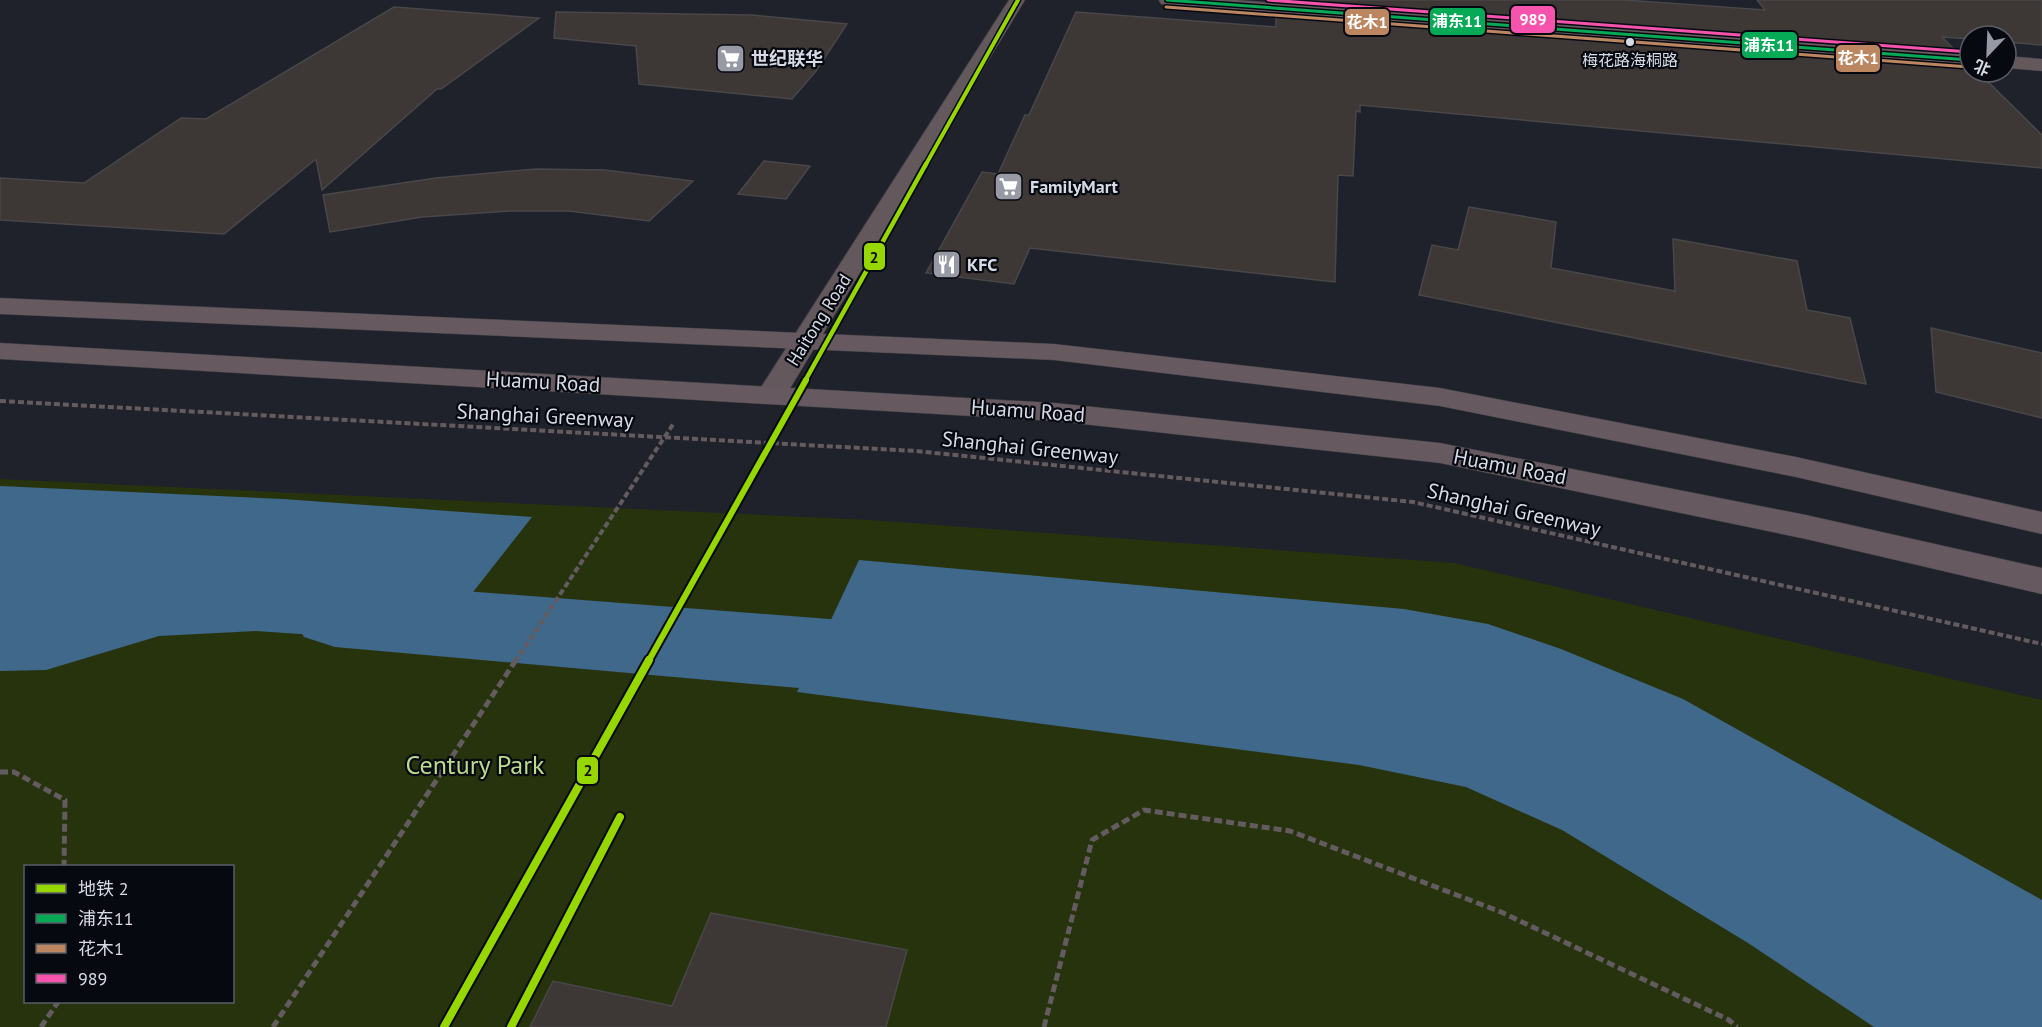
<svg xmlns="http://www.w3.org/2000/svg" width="2042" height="1027" viewBox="0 0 2042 1027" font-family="'PT Sans','Noto Sans SC',sans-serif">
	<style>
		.green { fill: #26330d; fill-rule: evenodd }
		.water { fill: #40688b }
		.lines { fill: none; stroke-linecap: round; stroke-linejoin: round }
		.river { fill: #40688b; fill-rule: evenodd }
		.building { fill: #3d3735; stroke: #494749; stroke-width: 1.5 }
		.street-casing { stroke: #3a3d43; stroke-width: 1 }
		.secondary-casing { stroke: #3a3d43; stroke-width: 1 }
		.path-far1 { stroke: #635b60; stroke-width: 4; stroke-dasharray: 6 3; stroke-linecap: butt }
		.path { stroke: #635b60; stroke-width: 5; stroke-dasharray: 8 4; stroke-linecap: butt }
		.street { fill: #63585b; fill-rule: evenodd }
		.secondary { fill: #66595f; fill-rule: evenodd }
		.bus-1-casing { stroke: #070911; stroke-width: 6 }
		.bus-2-casing { stroke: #070911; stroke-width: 6 }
		.bus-3-casing { stroke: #070911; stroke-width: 6 }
		.bus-1 { stroke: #06aa56; stroke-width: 3 }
		.bus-2 { stroke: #bb8660; stroke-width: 3 }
		.bus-3 { stroke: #f653ac; stroke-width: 3 }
		.metro-1-far3-casing { stroke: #070911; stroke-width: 7 }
		.metro-1-far2-casing { stroke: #070911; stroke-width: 8 }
		.metro-1-far1-casing { stroke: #070911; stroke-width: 10 }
		.metro-1-casing { stroke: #070911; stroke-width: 12 }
		.metro-1-far3 { stroke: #97d700; stroke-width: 4 }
		.metro-1-far2 { stroke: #97d700; stroke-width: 4.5 }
		.metro-1-far1 { stroke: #97d700; stroke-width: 6 }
		.metro-1 { stroke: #97d700; stroke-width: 8 }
		.bus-dot { fill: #d7dbe6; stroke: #070911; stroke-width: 2 }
		.labels { text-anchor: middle; stroke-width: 4.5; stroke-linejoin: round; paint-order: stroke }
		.far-bus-label { font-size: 16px; fill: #d7dbe6; stroke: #070911 }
		.far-poi-label { font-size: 18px; font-weight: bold; fill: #d7dbe6; stroke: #070911; text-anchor: start }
		.far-street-label { font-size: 18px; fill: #d7dbe6; stroke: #070911 }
		.street-label { font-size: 21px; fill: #d7dbe6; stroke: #070911 }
		.near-park-label { font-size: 26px; fill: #bada8c; stroke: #070911 }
		.line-badge { stroke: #070911; stroke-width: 2 }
		.badge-label { font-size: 16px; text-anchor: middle; font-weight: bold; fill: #fff }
		.pale-badge-label { font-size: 16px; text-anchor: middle; font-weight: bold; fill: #111 }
	</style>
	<rect width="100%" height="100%" fill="#1f222a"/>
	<path class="green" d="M 0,479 L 870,520 L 1454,563 L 2042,700 L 2042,1027 L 0,1027 ZM 26,866 L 232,866 L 232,1002 L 26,1002 Z"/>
	<g class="water">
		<path d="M 0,486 L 283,499 L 532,517 L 433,643 L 256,631 L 159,636 L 46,670 L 0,671 Z"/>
		<path d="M 859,560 L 1404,609 L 1488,624 L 1561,649 L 1683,699 L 2042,900 L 2042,1027 L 1874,1027 L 1748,943 L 1562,830 L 1466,787 L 1359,765 L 797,692 Z"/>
	</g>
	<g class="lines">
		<path class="river" d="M 335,581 L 855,621 L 925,632 L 958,642 L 971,668 L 958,694 L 925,704 L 855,693 L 335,647 L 304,637 L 291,614 L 304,591 Z"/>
	</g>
	<g class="building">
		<path d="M 1277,0 L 1625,0 L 1765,10 L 1757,0 L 2042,0 L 2042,45 L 2006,42 L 2006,36 L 1970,36 L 1970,39 L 1942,37 L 1956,51 Z"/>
		<path d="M 394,7 L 539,18 L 441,89 L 437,89 L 322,190 L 316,159 L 224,234 L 0,220 L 0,178 L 84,183 L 181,118 L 206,119 Z"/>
		<path d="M 556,12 L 751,15 L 847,24 L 816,71 L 792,99 L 639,84 L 636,46 L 554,38 Z"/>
		<path d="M 1076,12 L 1276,27 L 1276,16 L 1970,68 L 1970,72 L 1978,72 L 2042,135 L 2042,168 L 1360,105 L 1360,112 L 1356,111 L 1353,176 L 1338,175 L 1335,282 L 1030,248 L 1014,284 L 926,273 L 982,172 L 998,174 L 1025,115 L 1029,115 Z"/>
		<path d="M 764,161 L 810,166 L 786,199 L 738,194 Z"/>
		<path d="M 536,169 L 605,170 L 693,181 L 649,221 L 569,211 L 510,211 L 422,217 L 330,232 L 323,195 L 436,178 Z"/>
		<path d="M 1469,207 L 1556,222 L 1551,268 L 1675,291 L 1673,239 L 1797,261 L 1807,310 L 1850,318 L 1866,384 L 1419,295 L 1432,245 L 1458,250 Z"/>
		<path d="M 1931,328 L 2042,353 L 2042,418 L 1936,392 Z"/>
		<path d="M 711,913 L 907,950 L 886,1027 L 530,1027 L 553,981 L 672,1006 Z"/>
	</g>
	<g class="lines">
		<defs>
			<g id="street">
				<path d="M 1009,0 L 1025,0 L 786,395 L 781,401 L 771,404 L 761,401 L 756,395 Z"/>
				<path d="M 1159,0 L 1236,0 L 1970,54 L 1970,66 L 1167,5 L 1161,4 Z"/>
				<path d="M 2006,56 L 2042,59 L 2042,71 L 2006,68 Z"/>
			</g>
			<g id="secondary">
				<path d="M 0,298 L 1054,344 L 1440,388 L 1796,457 L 2042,512 L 2042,534 L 1796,477 L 1440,406 L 1054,360 L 0,314 Z"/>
				<path d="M 0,343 L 1055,403 L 1440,443 L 1806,515 L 2042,568 L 2042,594 L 1806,539 L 1440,463 L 1055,421 L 0,359 Z"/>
			</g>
		</defs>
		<use href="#street" class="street-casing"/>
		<use href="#secondary" class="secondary-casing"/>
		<g class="path-far1">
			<path d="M 0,401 L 916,451 L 1413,502 L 2042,644"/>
			<path d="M 515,662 L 674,423"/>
		</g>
		<g class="path">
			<path d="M 0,772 L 14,772 L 65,800 L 64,866"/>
			<path d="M 41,1027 L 58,1002"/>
			<path d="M 273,1027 L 516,660"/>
			<path d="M 1044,1027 L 1092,840 L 1144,810 L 1290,831 L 1501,912 L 1729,1020 L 1737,1027"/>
		</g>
		<use href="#street" class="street"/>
		<use href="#secondary" class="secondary"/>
		<defs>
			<path id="bus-1" d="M 1167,0 L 1970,60"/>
			<path id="bus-2" d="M 1166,7 L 1969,67"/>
			<path id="bus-3" d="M 1268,0 L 1970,52"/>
		</defs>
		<use href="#bus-1" class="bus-1-casing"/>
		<use href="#bus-2" class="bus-2-casing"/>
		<use href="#bus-3" class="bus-3-casing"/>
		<use href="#bus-1" class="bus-1"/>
		<use href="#bus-2" class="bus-2"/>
		<use href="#bus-3" class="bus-3"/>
		<defs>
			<path id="metro-1-far3" d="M 925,166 L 1018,0"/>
			<path id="metro-1-far2" d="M 805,381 L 926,164"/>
			<path id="metro-1-far1" d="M 648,662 L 806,380"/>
			<g id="metro-1">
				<path d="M 444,1027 L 649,660"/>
				<path d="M 511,1027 L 620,817"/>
			</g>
		</defs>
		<use href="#metro-1-far3" class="metro-1-far3-casing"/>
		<use href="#metro-1-far2" class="metro-1-far2-casing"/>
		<use href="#metro-1-far1" class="metro-1-far1-casing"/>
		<use href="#metro-1" class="metro-1-casing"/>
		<use href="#metro-1-far3" class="metro-1-far3"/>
		<use href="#metro-1-far2" class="metro-1-far2"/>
		<use href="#metro-1-far1" class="metro-1-far1"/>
		<use href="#metro-1" class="metro-1"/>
	</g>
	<defs>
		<symbol id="supermarket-square" viewBox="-11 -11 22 22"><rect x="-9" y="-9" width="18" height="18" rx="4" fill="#979aa4" stroke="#070911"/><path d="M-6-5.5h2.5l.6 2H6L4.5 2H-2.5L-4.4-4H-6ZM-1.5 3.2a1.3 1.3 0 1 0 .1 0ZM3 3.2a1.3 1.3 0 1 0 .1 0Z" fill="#fff"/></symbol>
		<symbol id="restaurant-square" viewBox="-11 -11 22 22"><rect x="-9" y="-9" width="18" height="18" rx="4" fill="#979aa4" stroke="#070911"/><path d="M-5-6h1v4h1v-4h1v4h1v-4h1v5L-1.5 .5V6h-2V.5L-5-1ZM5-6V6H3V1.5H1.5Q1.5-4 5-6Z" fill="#fff"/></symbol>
	</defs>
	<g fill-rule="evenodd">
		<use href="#supermarket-square" x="714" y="42" width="33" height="33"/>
		<use href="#supermarket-square" x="992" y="170" width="33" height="33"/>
		<use href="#restaurant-square" x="930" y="248" width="33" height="33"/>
	</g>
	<circle class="bus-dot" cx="1630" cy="42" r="5"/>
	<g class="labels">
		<g class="far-bus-label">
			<text x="1630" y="66">梅花路海桐路</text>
		</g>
		<g class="far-poi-label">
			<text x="751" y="65">世纪联华</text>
			<text x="1030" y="193">FamilyMart</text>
			<text x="967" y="271">KFC</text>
		</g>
		<g class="far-street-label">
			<text transform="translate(819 320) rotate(-58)" y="6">Haitong Road</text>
		</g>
		<g class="street-label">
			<text transform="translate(543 382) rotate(3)" y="7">Huamu Road</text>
			<text transform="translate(1028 411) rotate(4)" y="7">Huamu Road</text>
			<text transform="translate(545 416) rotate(3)" y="7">Shanghai Greenway</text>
			<text transform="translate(1030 448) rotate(6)" y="7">Shanghai Greenway</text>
			<text transform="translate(1510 467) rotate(11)" y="7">Huamu Road</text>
			<text transform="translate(1514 510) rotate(13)" y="7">Shanghai Greenway</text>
		</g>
		<g class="near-park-label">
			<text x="475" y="774">Century Park</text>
		</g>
	</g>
	<g class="line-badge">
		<rect x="1510" y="5" width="46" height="29" rx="6" fill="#f653ac"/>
		<rect x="1429" y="7" width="57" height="29" rx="6" fill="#06aa56"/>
		<rect x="1344" y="8" width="46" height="28" rx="6" fill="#bb8660"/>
		<rect x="1741" y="31" width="57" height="28" rx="6" fill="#06aa56"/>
		<rect x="1835" y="44" width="46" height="29" rx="6" fill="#bb8660"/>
		<rect x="863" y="242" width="23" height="29" rx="6" fill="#97d700"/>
		<rect x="576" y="756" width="23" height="29" rx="6" fill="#97d700"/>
	</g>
	<g class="badge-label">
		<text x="1533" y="25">989</text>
		<text x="1457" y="27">浦东11</text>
		<text x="1367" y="28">花木1</text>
		<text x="1769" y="51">浦东11</text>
		<text x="1858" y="64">花木1</text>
	</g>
	<g class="pale-badge-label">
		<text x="874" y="263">2</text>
		<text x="588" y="776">2</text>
	</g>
	<rect x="24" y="865" width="210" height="138" fill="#070911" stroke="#5a5d66" stroke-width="1.5"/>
	<rect x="36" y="884" width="30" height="9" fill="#97d700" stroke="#5a5d66" stroke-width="1.5"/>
	<text x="78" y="895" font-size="18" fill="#d7dbe6">地铁 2</text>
	<rect x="36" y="914" width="30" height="9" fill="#06aa56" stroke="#5a5d66" stroke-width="1.5"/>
	<text x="78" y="925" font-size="18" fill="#d7dbe6">浦东11</text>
	<rect x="36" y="944" width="30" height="9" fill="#bb8660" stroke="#5a5d66" stroke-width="1.5"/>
	<text x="78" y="955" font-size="18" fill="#d7dbe6">花木1</text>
	<rect x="36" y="974" width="30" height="9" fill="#f653ac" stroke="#5a5d66" stroke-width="1.5"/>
	<text x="78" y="985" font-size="18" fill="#d7dbe6">989</text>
	<g transform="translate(1988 54) rotate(203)"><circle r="28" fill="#070911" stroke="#5a5d66" stroke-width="1.5"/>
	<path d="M0-4.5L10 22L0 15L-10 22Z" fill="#979aa4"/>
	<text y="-9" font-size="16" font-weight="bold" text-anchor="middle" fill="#d7dbe6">北</text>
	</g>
</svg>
